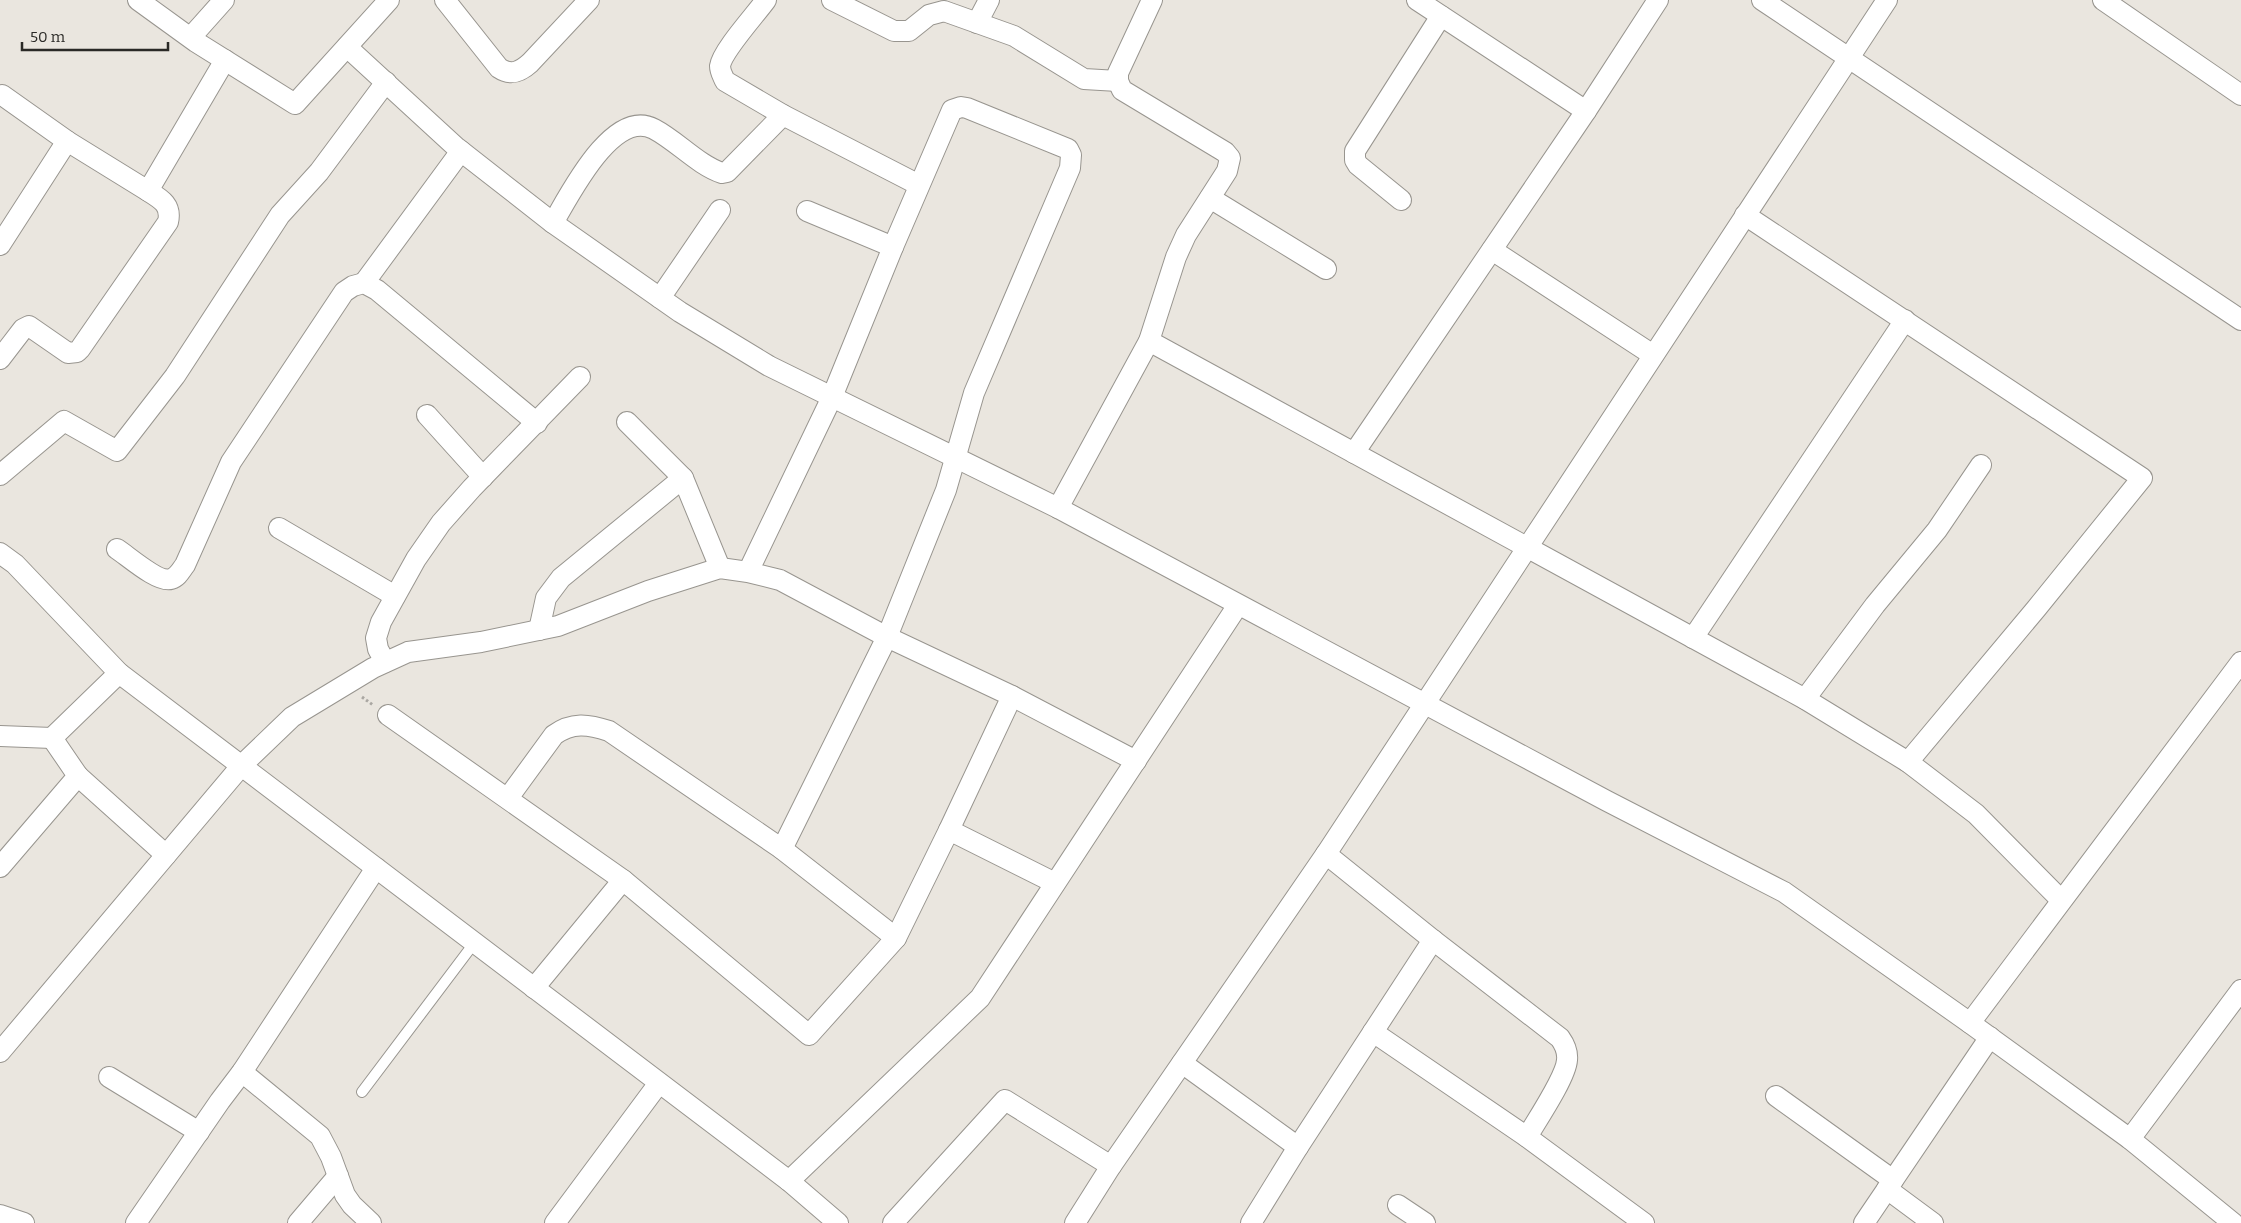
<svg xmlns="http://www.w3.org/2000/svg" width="2241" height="1223" viewBox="0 0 2241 1223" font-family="Bitter,serif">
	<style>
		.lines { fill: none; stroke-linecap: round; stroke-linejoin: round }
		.service-casing { stroke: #98958f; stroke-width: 12 }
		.minor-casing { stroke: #98958f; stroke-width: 22 }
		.path { stroke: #aaa7a2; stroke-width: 3; stroke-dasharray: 2.5 2.5; stroke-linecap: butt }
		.service { stroke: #fff; stroke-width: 10 }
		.minor { stroke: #fff; stroke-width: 20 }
	</style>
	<rect width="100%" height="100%" fill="#eae6df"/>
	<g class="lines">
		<defs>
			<path id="service" d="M 362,1092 L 475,942"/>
			<g id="minor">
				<path d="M 138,0 L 196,42 L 295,104 L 389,0"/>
				<path d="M 445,0 L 499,68 C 511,76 520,72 530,63 L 589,0"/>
				<path d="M 766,0 C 756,14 722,51 720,66 C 720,72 723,76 725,81 L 783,115 L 919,185"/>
				<path d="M 832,0 L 894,31 L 909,31 L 929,15 L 944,11 L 1014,36 L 1084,79 L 1118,81"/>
				<path d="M 1417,0 L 1586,111"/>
				<path d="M 1762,0 L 2241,320"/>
				<path d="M 2103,0 L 2241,95"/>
				<path d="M 977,23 L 989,0"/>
				<path d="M 191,37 L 224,0"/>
				<path d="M 347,47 L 457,148 L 553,223 L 680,312 L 769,366 L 1058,508 L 1607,801 L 1784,892 L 1970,1023 L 2130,1139 L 2233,1223"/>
				<path d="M 2,95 L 67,141"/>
				<path d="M 1210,198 L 1326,269"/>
				<path d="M 1401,200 L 1358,165 L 1355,160 L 1355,151 L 1441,16"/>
				<path d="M 807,211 L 893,247"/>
				<path d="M 1745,215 L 2142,478 L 2036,609 L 1908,762"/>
				<path d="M 553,223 C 569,196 613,107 654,129 C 677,141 698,165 722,173 L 727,172 L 783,115"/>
				<path d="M 0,245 L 67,141 L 148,191 L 225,60"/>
				<path d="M 1492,250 L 1653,355"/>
				<path d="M 364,283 L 461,151"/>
				<path d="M 660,298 L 720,210"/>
				<path d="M 1149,341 L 1805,699 L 1908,762 L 1976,814 L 2061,900"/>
				<path d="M 0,359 L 23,329 L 29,326 L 68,353 L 77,352 L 80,349 L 168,222 C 172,205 161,199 148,191"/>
				<path d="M 427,415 L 483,477"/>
				<path d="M 627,422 L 683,478 L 720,568"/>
				<path d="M 1354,453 L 1586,111 L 1658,0"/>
				<path d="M 0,475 L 64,421 L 117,451 L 175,376 L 280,215 L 319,172 L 386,82"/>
				<path d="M 1058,508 L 1149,341 L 1176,257 L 1186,235 L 1227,171 L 1230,158 L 1225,152 L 1122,90 L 1118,81 L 1118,73 L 1152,0"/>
				<path d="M 279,528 L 395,596"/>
				<path d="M 117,549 C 128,556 158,583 171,579 C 178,577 181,570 185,565 L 231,462 L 344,292 L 353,286 L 364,283 L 377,290 L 537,423"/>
				<path d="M 0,553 L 15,564 L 119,673 L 789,1181 L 838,1223"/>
				<path d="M 539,630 L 546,598 L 561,578 L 683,478"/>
				<path d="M 1693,638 L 1905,320"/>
				<path d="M 385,662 L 378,649 L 376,638 L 381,622 L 416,559 L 441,523 L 472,488 L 580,377"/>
				<path d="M 1805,699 L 1875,605 L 1937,530 L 1981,465"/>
				<path d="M 388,715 L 623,880"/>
				<path d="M 0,736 L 52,738"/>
				<path d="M 78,776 L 166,855"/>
				<path d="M 508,798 L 554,735 C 572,722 588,724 609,731 L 782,849 L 896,938"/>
				<path d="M 949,830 L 1012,696 L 1136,761"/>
				<path d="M 782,849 L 887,637 L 1012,696"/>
				<path d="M 1326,854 L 1433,940 L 1560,1038 C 1565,1045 1568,1051 1567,1060 C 1566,1077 1537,1120 1527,1137 L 1373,1032"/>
				<path d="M 0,867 L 78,776 L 52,738 L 119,673"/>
				<path d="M 534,988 L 623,880 L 809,1035 L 896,938 L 949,830 L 1055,883"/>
				<path d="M 1970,1023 L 2241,662"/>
				<path d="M 0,1052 L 242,765 L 292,717 L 373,668 L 408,652 L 481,642 L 558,626 L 648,591 L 720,568 L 748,572 L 780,580 L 887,637 L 946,490 L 974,393 L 1070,168 L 1071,155 L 1068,149 L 967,108 L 961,107 L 952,110 L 893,247 L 832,397 L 748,572"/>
				<path d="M 1182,1063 L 1298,1147 L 1251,1223"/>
				<path d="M 242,1072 L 320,1136 L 331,1157 L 345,1195 L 352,1205 L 371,1223"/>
				<path d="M 109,1077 L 199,1132"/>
				<path d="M 1776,1096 L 1893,1180"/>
				<path d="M 1527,1137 L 1644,1223"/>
				<path d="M 2130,1139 L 2241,990"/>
				<path d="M 1298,1147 L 1433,940"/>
				<path d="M 789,1181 L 980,998 L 1238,605"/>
				<path d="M 1887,1189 L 1933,1223"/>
				<path d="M 1398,1205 L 1425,1223"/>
				<path d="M 0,1215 L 24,1223"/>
				<path d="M 136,1223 L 220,1101 L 242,1072 L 376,868"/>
				<path d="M 298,1223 L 338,1176"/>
				<path d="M 555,1223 L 659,1083"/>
				<path d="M 893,1223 L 1005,1100 L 1111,1166"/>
				<path d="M 1075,1223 L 1111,1166 L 1326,854 L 1887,0"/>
				<path d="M 1864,1223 L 1990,1037"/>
			</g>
		</defs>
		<use href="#service" class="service-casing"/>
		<use href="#minor" class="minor-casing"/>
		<path class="path" d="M 362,697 L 373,705"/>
		<use href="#service" class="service"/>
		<use href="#minor" class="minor"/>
	</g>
	<path d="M22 42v8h146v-8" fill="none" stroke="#2a2926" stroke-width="2.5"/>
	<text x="30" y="42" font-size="15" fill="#2a2926" stroke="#eae6df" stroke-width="4" paint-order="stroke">50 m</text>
</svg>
